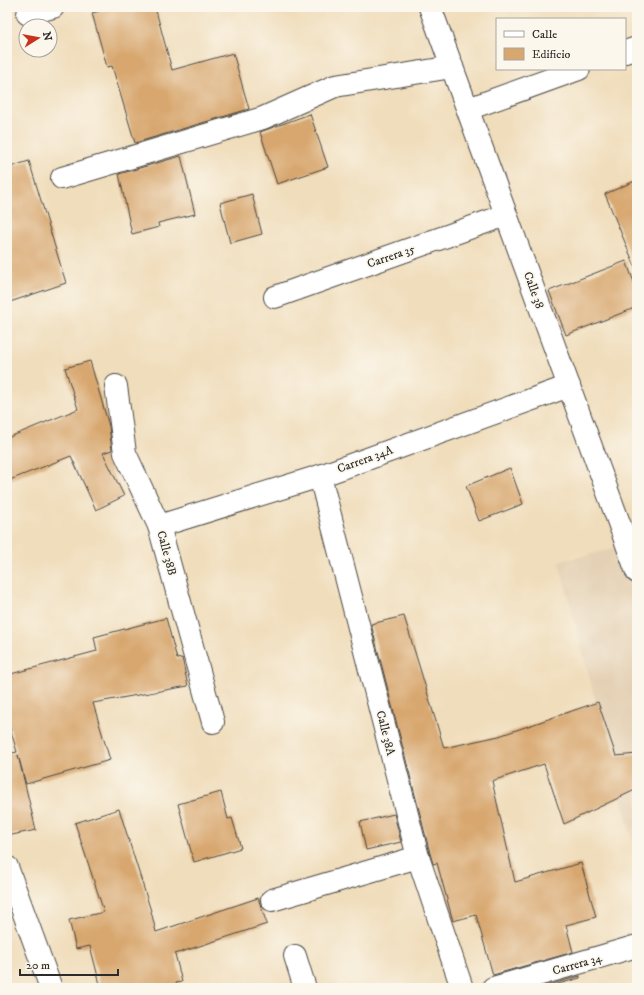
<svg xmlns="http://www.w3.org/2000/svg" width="644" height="995" viewBox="0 0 644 995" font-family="'IM FELL DW Pica',serif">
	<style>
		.built { fill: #e4d0b4 }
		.building { fill: #d8a770 }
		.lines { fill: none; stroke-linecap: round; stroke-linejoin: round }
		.street-casing { stroke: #494641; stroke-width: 24 }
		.street { stroke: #fff; stroke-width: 22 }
		.labels { text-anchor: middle; stroke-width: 3.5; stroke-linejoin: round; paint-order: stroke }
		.street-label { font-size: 12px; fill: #2b2b2b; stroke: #fbf7ec }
	</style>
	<rect width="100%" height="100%" fill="#fbf7ec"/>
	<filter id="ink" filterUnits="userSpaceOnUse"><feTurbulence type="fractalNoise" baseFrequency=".025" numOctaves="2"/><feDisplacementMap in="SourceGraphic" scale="8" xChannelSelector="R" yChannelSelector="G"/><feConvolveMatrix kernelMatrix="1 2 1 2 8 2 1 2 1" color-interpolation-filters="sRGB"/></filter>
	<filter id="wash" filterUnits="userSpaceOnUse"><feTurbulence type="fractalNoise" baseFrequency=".012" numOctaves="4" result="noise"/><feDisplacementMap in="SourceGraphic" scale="16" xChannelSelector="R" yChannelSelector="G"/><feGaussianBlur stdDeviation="0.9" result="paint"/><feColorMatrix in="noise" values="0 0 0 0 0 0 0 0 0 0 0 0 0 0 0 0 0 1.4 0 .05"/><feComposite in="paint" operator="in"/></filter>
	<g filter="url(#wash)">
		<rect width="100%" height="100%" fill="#f0ddbb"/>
		<path class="built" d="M 637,543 L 637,858 L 559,562 Z"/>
		<g id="blocks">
			<g class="building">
				<path d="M 115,7 L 155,7 L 172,70 L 233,53 L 249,109 L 135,143 L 112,66 L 107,67 L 92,13 Z"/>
				<path d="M 310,114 L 328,167 L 277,184 L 260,132 Z"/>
				<path d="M 181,156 L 195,214 L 158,223 L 159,227 L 132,234 L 119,174 Z"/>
				<path d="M 29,161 L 66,283 L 7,303 L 7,168 Z"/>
				<path d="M 637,180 L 637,269 L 636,269 L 605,194 Z"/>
				<path d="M 252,194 L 262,234 L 230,243 L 220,203 Z"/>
				<path d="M 626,261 L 637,290 L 637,307 L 566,335 L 549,291 Z"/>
				<path d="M 90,361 L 109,426 L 112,450 L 103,453 L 124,496 L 96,510 L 71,456 L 7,481 L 7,438 L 78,409 L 65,368 Z"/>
				<path d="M 510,468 L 523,504 L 479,521 L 466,486 Z"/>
				<path d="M 404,616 L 444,748 L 499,736 L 598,702 L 616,756 L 637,754 L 637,789 L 564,824 L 544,764 L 492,781 L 515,882 L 581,863 L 596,917 L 566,925 L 573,952 L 493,975 L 476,915 L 453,921 L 437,863 L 433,864 L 430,853 L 371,624 Z"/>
				<path d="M 166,618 L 177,659 L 182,658 L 188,686 L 93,703 L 110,760 L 26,784 L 18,755 L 36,830 L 7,836 L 7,754 L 17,752 L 7,718 L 7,675 L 97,651 L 94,637 Z"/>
				<path d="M 221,792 L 228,819 L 232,818 L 241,848 L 194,862 L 178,804 Z"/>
				<path d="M 119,809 L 151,911 L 156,932 L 258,898 L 267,924 L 175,954 L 182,982 L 176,983 L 177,988 L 101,988 L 90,946 L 76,949 L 69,920 L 104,912 L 75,823 Z"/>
				<path d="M 394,814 L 401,842 L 366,850 L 360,822 Z"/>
				<path d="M 580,976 L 580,978 L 544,988 L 538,988 Z"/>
			</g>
		</g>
	</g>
	<g filter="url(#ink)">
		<use href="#blocks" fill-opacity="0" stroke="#494641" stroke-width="1"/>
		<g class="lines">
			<defs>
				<g id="street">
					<path d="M 430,7 L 637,572"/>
					<path d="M 28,14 L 53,7"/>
					<path d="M 625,52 L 637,48"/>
					<path d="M 468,109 L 579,69"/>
					<path d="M 62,178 L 263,118 L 335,86 L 452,67"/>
					<path d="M 275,297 L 506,215"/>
					<path d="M 116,386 L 125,453 L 159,526 L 213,722"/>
					<path d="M 320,476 L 418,857 L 462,988"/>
					<path d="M 159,526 L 320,476 L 569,386"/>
					<path d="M 7,867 L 51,988"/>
					<path d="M 272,900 L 418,857"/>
					<path d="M 295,956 L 305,988"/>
					<path d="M 493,988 L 637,946"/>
				</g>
			</defs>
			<use href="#street" class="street-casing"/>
			<use href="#street" class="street"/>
		</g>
	</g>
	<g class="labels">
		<g class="street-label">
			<text transform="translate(391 256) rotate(-19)" y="4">Carrera 35</text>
			<text transform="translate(534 290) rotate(70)" y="4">Calle 38</text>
			<text transform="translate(365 459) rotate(-20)" y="4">Carrera 34A</text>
			<text transform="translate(167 553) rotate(75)" y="4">Calle 38B</text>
			<text transform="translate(386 733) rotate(76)" y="4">Calle 38A</text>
			<text transform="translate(577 964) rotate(-16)" y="4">Carrera 34</text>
		</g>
	</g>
	<rect width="644" height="995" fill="none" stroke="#fbf7ec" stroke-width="24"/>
	<rect x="496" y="18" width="130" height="52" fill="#fbf7ec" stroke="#a8a59f"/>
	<rect x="504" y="31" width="20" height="6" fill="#ffffff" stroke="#a8a59f"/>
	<text x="532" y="38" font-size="12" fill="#2b2b2b">Calle</text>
	<rect x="504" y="48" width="20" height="12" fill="#d8a770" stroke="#a8a59f"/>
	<text x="532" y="58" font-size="12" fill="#2b2b2b">Edificio</text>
	<g transform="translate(38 38) rotate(79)"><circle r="19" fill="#fbf7ec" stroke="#a8a59f"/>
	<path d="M0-3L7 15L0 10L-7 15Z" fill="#c8321e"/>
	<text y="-6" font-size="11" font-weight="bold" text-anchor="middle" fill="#2b2b2b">N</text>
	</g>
	<path d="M20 969v6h98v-6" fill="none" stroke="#2b2b2b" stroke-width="2"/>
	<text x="26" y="969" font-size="12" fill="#2b2b2b" stroke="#fbf7ec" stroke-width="3" paint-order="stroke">20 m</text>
</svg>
